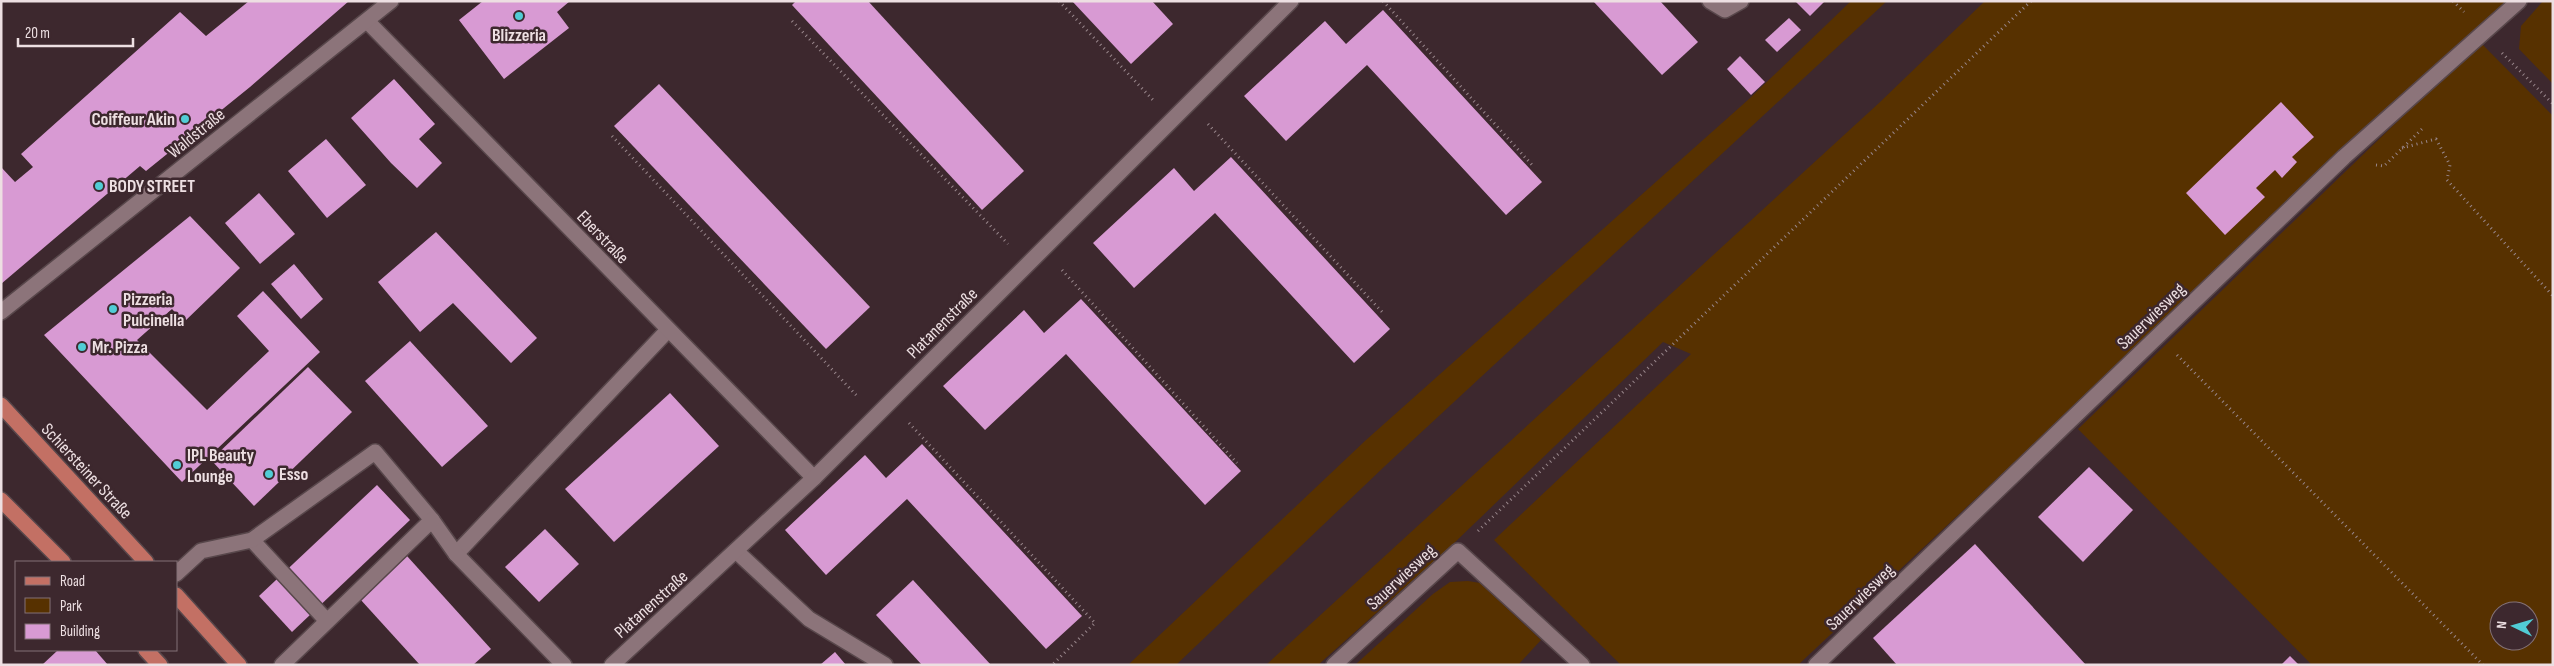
<svg xmlns="http://www.w3.org/2000/svg" width="2554" height="666" viewBox="0 0 2554 666" font-family="'Sofia Sans Condensed',sans-serif">
	<style>
		.green { fill: #573100; fill-rule: evenodd }
		.building { fill: #d89ad3 }
		.lines { fill: none; stroke-linecap: round; stroke-linejoin: round }
		.service-casing { stroke: #58474b; stroke-width: 18 }
		.minor-casing { stroke: #58474b; stroke-width: 18 }
		.primary-casing { stroke: #58474b; stroke-width: 18 }
		.path { stroke: #99878c; stroke-width: 3; stroke-dasharray: 1 4; stroke-linecap: butt }
		.service { stroke: #8c747a; stroke-width: 15 }
		.minor { stroke: #8c747a; stroke-width: 15 }
		.primary { stroke: #c37064; stroke-width: 15 }
		.poi-dot { fill: #51ccd5; stroke: #3d282e; stroke-width: 2 }
		.labels { text-anchor: middle; stroke-width: 5; stroke-linejoin: round; paint-order: stroke }
		.poi-label { font-size: 18px; font-weight: bold; fill: #eddfe2; stroke: #3d282e; text-anchor: start }
		.street-label { font-size: 18px; fill: #eddfe2; stroke: #3d282e }
	</style>
	<rect width="100%" height="100%" fill="#3d282e"/>
	<g class="green">
		<path d="M 1851,1 L 1887,1 L 1386,465 L 1176,665 L 1128,665 L 1366,440 L 1749,99 Z"/>
		<path d="M 1985,1 L 2507,1 L 1798,665 L 1621,665 L 1494,540 L 1691,354 L 1663,342 L 1450,547 L 1318,665 L 1266,665 L 1879,103 Z"/>
		<path d="M 2543,1 L 2553,1 L 2553,84 L 2519,49 L 2521,26 Z"/>
		<path d="M 2480,42 L 2553,116 L 2553,665 L 2312,665 L 2078,429 ZM 2499,611 L 2529,611 L 2529,641 L 2499,641 Z"/>
		<path d="M 1468,581 L 1480,583 L 1541,640 L 1518,665 L 1355,665 L 1433,594 L 1450,582 Z"/>
	</g>
	<g class="building">
		<path d="M 249,1 L 349,1 L 250,87 L 146,171 L 140,166 L 1,284 L 1,167 L 15,182 L 33,167 L 21,154 L 180,12 L 206,36 Z"/>
		<path d="M 483,1 L 570,1 L 557,12 L 569,28 L 504,79 L 459,20 Z"/>
		<path d="M 796,1 L 868,1 L 1024,171 L 982,210 L 792,5 Z"/>
		<path d="M 1072,1 L 1152,1 L 1173,24 L 1131,64 Z"/>
		<path d="M 1593,1 L 1660,1 L 1698,42 L 1662,75 Z"/>
		<path d="M 1795,1 L 1825,1 L 1810,16 Z"/>
		<path d="M 1383,10 L 1542,182 L 1506,215 L 1367,65 L 1286,141 L 1244,96 L 1325,21 L 1346,44 Z"/>
		<path d="M 1789,18 L 1801,30 L 1777,52 L 1765,40 Z"/>
		<path d="M 1740,56 L 1765,82 L 1751,95 L 1727,69 Z"/>
		<path d="M 394,79 L 435,124 L 419,139 L 442,163 L 417,188 L 391,163 L 351,118 Z"/>
		<path d="M 659,84 L 870,307 L 826,349 L 614,126 Z"/>
		<path d="M 2281,102 L 2314,137 L 2292,157 L 2297,162 L 2282,178 L 2275,170 L 2256,188 L 2265,197 L 2225,235 L 2186,193 Z"/>
		<path d="M 326,139 L 366,185 L 327,218 L 288,171 Z"/>
		<path d="M 1231,157 L 1390,329 L 1354,363 L 1215,213 L 1134,288 L 1093,243 L 1174,168 L 1194,191 Z"/>
		<path d="M 259,193 L 295,234 L 260,264 L 225,223 Z"/>
		<path d="M 190,216 L 240,268 L 184,322 L 172,309 L 137,340 L 207,410 L 269,351 L 237,316 L 263,291 L 320,352 L 182,482 L 44,335 Z"/>
		<path d="M 436,232 L 537,338 L 511,363 L 453,303 L 420,332 L 378,282 Z"/>
		<path d="M 294,264 L 323,299 L 301,319 L 271,284 Z"/>
		<path d="M 1081,299 L 1241,471 L 1205,505 L 1066,354 L 985,430 L 943,386 L 1024,310 L 1044,333 Z"/>
		<path d="M 410,341 L 488,426 L 442,467 L 365,381 Z"/>
		<path d="M 308,367 L 352,412 L 254,506 L 211,460 Z"/>
		<path d="M 670,393 L 719,446 L 614,542 L 565,489 Z"/>
		<path d="M 922,444 L 1082,616 L 1046,649 L 907,499 L 826,575 L 785,530 L 865,455 L 886,478 Z"/>
		<path d="M 2089,467 L 2133,510 L 2083,562 L 2038,517 Z"/>
		<path d="M 377,485 L 410,520 L 292,632 L 259,596 Z"/>
		<path d="M 545,529 L 579,564 L 539,602 L 505,567 Z"/>
		<path d="M 1975,544 L 2086,665 L 1897,665 L 1873,638 Z"/>
		<path d="M 407,556 L 491,649 L 473,665 L 420,665 L 360,599 Z"/>
		<path d="M 913,580 L 991,665 L 922,665 L 876,615 Z"/>
		<path d="M 58,650 L 95,650 L 108,665 L 42,665 Z"/>
		<path d="M 835,652 L 846,665 L 820,665 Z"/>
		<path d="M 2290,656 L 2299,665 L 2281,665 Z"/>
	</g>
	<g class="lines">
		<defs>
			<g id="service">
				<path d="M 252,540 L 327,621"/>
				<path d="M 736,551 L 809,619 L 885,665"/>
				<path d="M 456,554 L 668,330"/>
				<path d="M 176,574 L 201,551 L 252,540 L 375,452 L 432,520 L 456,554 L 564,665"/>
				<path d="M 282,665 L 432,520"/>
			</g>
			<g id="minor">
				<path d="M 1710,1 L 1725,10 L 1741,1"/>
				<path d="M 367,21 L 814,478"/>
				<path d="M 1,312 L 391,1"/>
				<path d="M 612,665 L 814,478 L 1291,1"/>
				<path d="M 1334,665 L 1458,551 L 1582,665"/>
				<path d="M 1816,665 L 2344,157 L 2519,1"/>
			</g>
			<g id="primary">
				<path d="M 1,405 L 146,562"/>
				<path d="M 1,500 L 63,562"/>
				<path d="M 176,595 L 239,665"/>
				<path d="M 146,650 L 160,665"/>
			</g>
		</defs>
		<use href="#service" class="service-casing"/>
		<use href="#minor" class="minor-casing"/>
		<use href="#primary" class="primary-casing"/>
		<g class="path">
			<path d="M 1059,1 L 1153,100"/>
			<path d="M 1383,1 L 1533,166"/>
			<path d="M 2453,1 L 2464,12"/>
			<path d="M 792,21 L 1008,244"/>
			<path d="M 2502,53 L 2553,104"/>
			<path d="M 1208,124 L 1384,314"/>
			<path d="M 612,136 L 857,396"/>
			<path d="M 2402,148 L 2436,139 L 2450,165 L 2447,180 L 2553,296"/>
			<path d="M 2376,165 L 2384,166 L 2422,129"/>
			<path d="M 1062,270 L 1237,463"/>
			<path d="M 2177,355 L 2483,665"/>
			<path d="M 909,423 L 1095,623 L 1052,665"/>
			<path d="M 1478,531 L 2031,1"/>
		</g>
		<use href="#service" class="service"/>
		<use href="#minor" class="minor"/>
		<use href="#primary" class="primary"/>
	</g>
	<g class="poi-dot">
		<circle cx="519" cy="16" r="5"/>
		<circle cx="185" cy="119" r="5"/>
		<circle cx="99" cy="186" r="5"/>
		<circle cx="113" cy="309" r="5"/>
		<circle cx="82" cy="347" r="5"/>
		<circle cx="177" cy="465" r="5"/>
		<circle cx="269" cy="474" r="5"/>
	</g>
	<g class="labels">
		<g class="poi-label">
			<text x="519" y="41" text-anchor="middle">Blizzeria</text>
			<text x="175" y="125" text-anchor="end">Coiffeur Akin</text>
			<text x="109" y="192">BODY STREET</text>
			<text x="123" y="305">Pizzeria<tspan x="123" dy="21">Pulcinella</tspan></text>
			<text x="92" y="353">Mr. Pizza</text>
			<text x="187" y="461">IPL Beauty<tspan x="187" dy="21">Lounge</tspan></text>
			<text x="279" y="480">Esso</text>
		</g>
		<g class="street-label">
			<text transform="translate(196 133) rotate(-39)" y="6">Waldstraße</text>
			<text transform="translate(603 237) rotate(46)" y="6">Eberstraße</text>
			<text transform="translate(2151 316) rotate(-44)" y="6">Sauerwiesweg</text>
			<text transform="translate(942 323) rotate(-45)" y="6">Platanenstraße</text>
			<text transform="translate(87 471) rotate(47)" y="6">Schiersteiner Straße</text>
			<text transform="translate(1401 577) rotate(-43)" y="6">Sauerwiesweg</text>
			<text transform="translate(1860 597) rotate(-44)" y="6">Sauerwiesweg</text>
			<text transform="translate(651 604) rotate(-42)" y="6">Platanenstraße</text>
		</g>
	</g>
	<rect width="2554" height="666" fill="none" stroke="#eddfe2" stroke-width="5"/>
	<rect x="15" y="561" width="162" height="90" fill="#3d282e" stroke="#837176"/>
	<rect x="25" y="577" width="25" height="8" fill="#c37064" stroke="#837176"/>
	<text x="60" y="586" font-size="15" fill="#eddfe2">Road</text>
	<rect x="25" y="598" width="25" height="15" fill="#573100" stroke="#837176"/>
	<text x="60" y="611" font-size="15" fill="#eddfe2">Park</text>
	<rect x="25" y="624" width="25" height="15" fill="#d89ad3" stroke="#837176"/>
	<text x="60" y="636" font-size="15" fill="#eddfe2">Building</text>
	<g transform="translate(2514 626) rotate(275)"><circle r="24" fill="#3d282e" stroke="#837176"/>
	<path d="M0-4L9 19L0 12L-9 19Z" fill="#51ccd5"/>
	<text y="-8" font-size="14" font-weight="bold" text-anchor="middle" fill="#eddfe2">N</text>
	</g>
	<path d="M18 38v8h115v-8" fill="none" stroke="#eddfe2" stroke-width="2.5"/>
	<text x="25" y="38" font-size="15" fill="#eddfe2" stroke="#3d282e" stroke-width="4" paint-order="stroke">20 m</text>
</svg>
